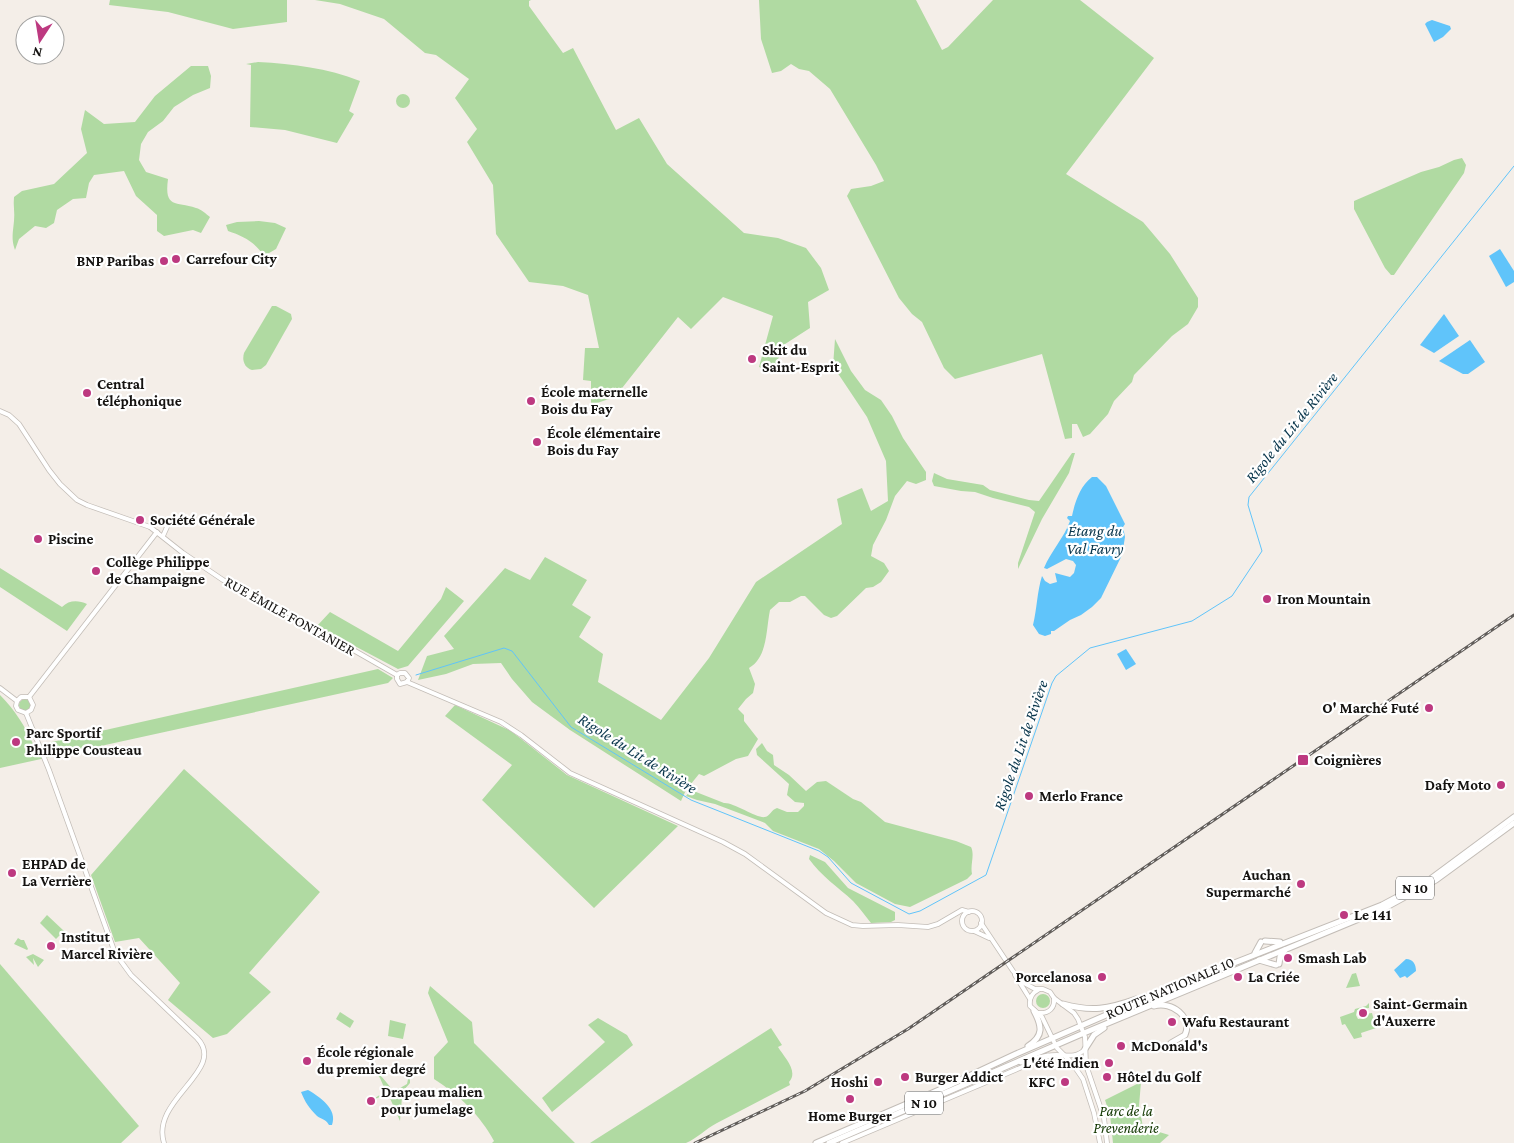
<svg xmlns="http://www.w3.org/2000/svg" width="1514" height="1143" viewBox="0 0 1514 1143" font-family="'Crimson Pro',serif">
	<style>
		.green { fill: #b0daa2 }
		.water { fill: #60c4fa }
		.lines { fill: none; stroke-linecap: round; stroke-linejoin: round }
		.stream { stroke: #60c4fa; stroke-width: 1 }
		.tertiary-casing { stroke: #c3bdb7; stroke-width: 5.5 }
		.primary-casing { stroke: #c3bdb7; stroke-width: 7 }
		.tertiary { stroke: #fff; stroke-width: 4 }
		.primary { stroke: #fff; stroke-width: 5 }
		.rail-casing { stroke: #615d5a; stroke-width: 3 }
		.rail { stroke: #fff; stroke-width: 1; stroke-dasharray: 4; stroke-linecap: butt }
		.poi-dot { fill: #bd3980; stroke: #fff; stroke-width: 2 }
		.labels { text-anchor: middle; stroke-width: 4.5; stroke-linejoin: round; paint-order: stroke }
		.shield { fill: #fff; stroke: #5b5a58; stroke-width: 1 }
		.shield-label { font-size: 14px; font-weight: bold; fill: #151311 }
		.poi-label { font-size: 15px; font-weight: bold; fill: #151311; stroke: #fff; text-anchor: start }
		.street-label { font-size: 15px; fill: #151311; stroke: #fff }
		.park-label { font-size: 15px; font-style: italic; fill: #123700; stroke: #fff }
		.water-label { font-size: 16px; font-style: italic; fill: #08354b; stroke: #fff }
	</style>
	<rect width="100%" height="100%" fill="#f4eee8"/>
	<g class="green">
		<path d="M 110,0 L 287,0 L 287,22 L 233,29 L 168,12 L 109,5 Z"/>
		<path d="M 315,0 L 531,0 L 529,1 L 529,6 L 563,53 L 573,48 L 616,130 L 639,118 L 667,164 L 744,233 L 778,238 L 806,248 L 821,268 L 829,290 L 808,302 L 810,328 L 782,346 L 776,367 L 772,371 L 759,367 L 773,316 L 723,297 L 691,329 L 678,317 L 615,397 L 591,405 L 591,381 L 583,380 L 585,348 L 599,348 L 588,295 L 563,286 L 529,282 L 496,234 L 493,185 L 467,142 L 477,129 L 455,98 L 469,79 L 436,55 L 425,53 L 384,19 L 340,4 Z"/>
		<path d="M 759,0 L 916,0 L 942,50 L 948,47 L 993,0 L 1080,0 L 1154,58 L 1066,174 L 1143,222 L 1170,254 L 1198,298 L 1198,307 L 1188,324 L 1172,336 L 1134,375 L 1132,382 L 1114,401 L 1108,414 L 1090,434 L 1083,437 L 1077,424 L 1072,424 L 1072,438 L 1065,439 L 1042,354 L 955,379 L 944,368 L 922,322 L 912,314 L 899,298 L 847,196 L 851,189 L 871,186 L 884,181 L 876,165 L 830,89 L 809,71 L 799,69 L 791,64 L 781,71 L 772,73 L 761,39 Z"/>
		<path d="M 258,62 C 294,64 327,68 360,81 L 349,111 L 354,114 L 337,143 L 285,130 L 250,127 L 251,65 L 246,64 Z"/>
		<path d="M 191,66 L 208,66 L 211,76 L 210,88 L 193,95 L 174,107 L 163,121 L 148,132 L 141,144 L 139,160 L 146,172 L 168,179 C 164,209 176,201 196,208 C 201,209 206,214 210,217 L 201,233 L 193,230 L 164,236 L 157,231 L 157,215 L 136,196 L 124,171 L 94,175 L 89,183 L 86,198 L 73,199 L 57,210 L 54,223 L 46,228 L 35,226 L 19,239 L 15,250 C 11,239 13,232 14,221 C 15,213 13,205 14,197 L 22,191 L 54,184 L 87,153 L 81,129 L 85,110 L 104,124 L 135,122 L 155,96 Z"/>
		<circle cx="403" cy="101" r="7"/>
		<path d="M 1462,158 L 1466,165 L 1464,173 L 1394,275 L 1391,275 L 1385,268 L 1354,209 L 1354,201 L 1421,172 L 1439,167 L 1454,160 Z"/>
		<path d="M 259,221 L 275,223 L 286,228 L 276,249 L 264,256 C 255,242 243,236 228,231 L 226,225 L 237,222 Z"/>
		<path d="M 272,306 L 276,306 L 291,314 L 292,319 L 266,365 L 261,369 L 252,370 C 244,367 242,360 244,353 Z"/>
		<path d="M 835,339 L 851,371 L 865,390 L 881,400 L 892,416 L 903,438 L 926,472 L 926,480 L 916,484 L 907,481 L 895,496 L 886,520 L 873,545 L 871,556 L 884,563 L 889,571 L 881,582 L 873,587 L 866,588 L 837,616 L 831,618 L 824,615 L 805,596 L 801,596 L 790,602 L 779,602 L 770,610 C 766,629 768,657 749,668 L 755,684 L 753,693 L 746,699 L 738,709 L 744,715 L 744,721 L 758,739 L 748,756 L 736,759 L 704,776 L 699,774 L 686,790 L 681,801 L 570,730 L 532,702 L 512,679 L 501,663 L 473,664 L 446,674 L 418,680 L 427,656 L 454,649 L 444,636 L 505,568 L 530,580 L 545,557 L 587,580 L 572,605 L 591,617 L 579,637 L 603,654 L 598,682 L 661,720 L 709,658 L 756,582 L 842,524 L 837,499 L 862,488 L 871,511 L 888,501 L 886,461 L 867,417 L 833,366 Z"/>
		<path d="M 1072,453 L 1075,453 L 1069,473 L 1042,519 L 1018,569 L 1018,563 L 1035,512 L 1029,507 L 993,498 L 975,492 L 961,491 L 934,486 L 932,481 L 934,473 L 947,479 L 983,485 L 990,490 L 1029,500 L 1039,501 Z"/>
		<path d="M 0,568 L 62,607 C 69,600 78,600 87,604 L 67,631 L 0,587 Z"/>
		<path d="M 446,587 L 464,601 L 408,666 L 398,669 L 317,626 L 330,612 L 398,651 L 441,599 Z"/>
		<path d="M 378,669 L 393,678 L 388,683 L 0,768 L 0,695 C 15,710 25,726 34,746 Z"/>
		<circle cx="25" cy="705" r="6"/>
		<path d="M 455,705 L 511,731 L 567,775 L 678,826 L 594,908 L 482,800 L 512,765 L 445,716 Z"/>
		<path d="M 762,743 L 767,751 L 773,755 L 774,765 L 789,775 L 806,791 L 817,782 L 826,781 L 853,799 L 861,802 L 885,822 L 956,841 L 971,847 C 975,855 970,865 972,874 L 967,879 L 910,907 L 895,904 L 856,883 L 834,861 L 819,849 L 773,831 L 765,823 L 715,804 L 697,800 L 686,796 L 691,790 L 724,803 C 733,802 758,819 765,817 C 770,816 771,810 777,808 L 787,812 L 798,812 L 804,806 L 804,803 L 795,802 L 787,795 L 789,784 L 757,755 L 756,749 Z"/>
		<path d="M 184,769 L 320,892 L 249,973 L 271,992 L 227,1034 L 213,1038 L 168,1000 L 180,983 L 139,938 L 115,942 L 91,875 Z"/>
		<path d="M 810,855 L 825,862 L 848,888 L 895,912 L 895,920 L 891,922 L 871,923 C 865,916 860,908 853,901 C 838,887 821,876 809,859 Z"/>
		<path d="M 47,915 L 64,931 L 56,939 L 40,923 Z"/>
		<path d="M 18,938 L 21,940 L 24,940 L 28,949 L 27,950 L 14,944 Z"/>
		<path d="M 33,954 L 44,960 L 38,967 L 33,958 L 34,965 L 26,957 Z"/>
		<path d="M 0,964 L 139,1126 L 121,1143 L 0,1143 Z"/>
		<path d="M 1356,973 L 1360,986 L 1346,988 L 1352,974 Z"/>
		<path d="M 430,986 L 472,1022 L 474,1043 L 575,1143 L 492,1143 L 494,1141 C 481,1116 458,1094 434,1079 L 434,1057 L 448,1042 L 428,993 Z"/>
		<circle cx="1043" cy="1001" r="7"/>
		<path d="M 1369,1003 L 1369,1008 L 1357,1010 L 1356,1015 L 1358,1019 L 1365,1018 L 1365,1014 L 1372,1013 L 1376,1028 L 1361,1033 L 1362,1037 L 1354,1039 L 1345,1024 L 1342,1025 L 1340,1017 L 1354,1012 L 1355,1009 L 1366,1006 Z"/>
		<path d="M 340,1012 L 354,1021 L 350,1028 L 336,1019 Z"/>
		<path d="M 598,1018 L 627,1035 L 633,1045 L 552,1112 L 542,1098 L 605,1042 L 588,1025 Z"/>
		<path d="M 390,1020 L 406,1024 L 403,1039 L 388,1036 Z"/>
		<path d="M 771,1028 L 782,1045 L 778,1047 C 784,1057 799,1071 789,1082 L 790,1085 L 717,1123 C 705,1129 698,1138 686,1143 L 590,1143 Z"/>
		<path d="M 410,1070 L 410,1083 L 404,1090 L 402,1097 L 400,1121 L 389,1096 L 384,1095 L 371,1101 L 378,1096 L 386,1092 L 380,1078 L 375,1072 L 381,1076 L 392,1089 L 400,1088 L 407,1084 Z"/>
		<path d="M 1141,1082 L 1139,1106 L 1143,1127 L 1169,1135 L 1160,1143 L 1113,1143 L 1110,1115 L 1105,1100 Z"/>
	</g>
	<g class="water">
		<path d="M 1432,20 L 1450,26 L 1451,29 L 1443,37 L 1434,42 L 1425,24 L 1427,22 Z"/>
		<path d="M 1500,249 L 1514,271 L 1514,282 L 1506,287 L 1489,256 Z"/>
		<path d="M 1444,314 L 1459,336 L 1434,353 L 1420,345 Z"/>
		<path d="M 1470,340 L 1485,362 L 1468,374 L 1463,374 L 1439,361 Z"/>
		<path d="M 1092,477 L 1097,477 L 1106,486 L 1125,524 L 1123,527 L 1125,537 L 1122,555 L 1101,598 L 1092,607 L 1081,615 L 1070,620 L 1054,631 L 1051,631 L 1051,634 L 1045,636 L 1039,634 L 1033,625 C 1037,609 1037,592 1042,576 L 1045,581 L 1050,584 L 1057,582 L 1055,573 L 1070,577 L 1074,573 L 1076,565 L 1073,561 L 1066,559 L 1047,569 L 1044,568 C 1051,551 1064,538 1070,521 L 1067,518 L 1068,516 L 1072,516 C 1075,502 1080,486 1092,477 Z"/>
		<path d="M 1126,649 L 1136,664 L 1126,670 L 1117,654 Z"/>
		<path d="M 1406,959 C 1413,959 1416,964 1416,971 L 1407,978 L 1405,976 L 1400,978 L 1394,970 Z"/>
		<path d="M 308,1090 C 320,1097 338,1109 332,1125 L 329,1125 C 325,1118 322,1120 317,1116 C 309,1108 305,1102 301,1092 Z"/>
	</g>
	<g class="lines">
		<path class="stream" d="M 416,675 L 504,648 L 512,651 L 571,727 L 691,800 L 819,851 L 828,857 L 851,883 L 909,914 L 920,911 L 986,875 L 1052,683 L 1056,676 L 1090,648 L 1192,621 L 1232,596 L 1262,551 L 1248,505 L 1249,497 L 1514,166"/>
		<defs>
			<g id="tertiary">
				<path d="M 0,411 L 9,415 L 19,424 L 49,470 L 60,484 L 77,500 L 87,505 L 150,527 L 183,553 L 223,580 L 294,616 L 397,675"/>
				<path d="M 150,527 L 154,522 L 163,522 L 167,527 L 163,536"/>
				<path d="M 397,675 L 400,673 L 405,673 L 409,678 L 407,682"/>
				<path d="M 397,675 L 397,679 L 400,684 L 407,682"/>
				<path d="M 407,682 L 501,722 L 521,735 L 570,773 L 723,842 L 745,854 L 826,913 L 852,925 L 863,926 L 898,925 L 928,927 L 938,924 L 962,910 L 969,912"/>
				<path d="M 0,688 L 17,701"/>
				<path d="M 29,697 L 157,532"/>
				<path d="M 17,701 L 16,706 L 18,710 L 26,713 L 31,710 L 33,705 L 29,697"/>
				<path d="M 17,701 L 21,697 L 29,697"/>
				<path d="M 26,713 L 49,770 L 115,953 L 131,975 L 197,1038 C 228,1070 150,1099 164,1143"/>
				<circle cx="972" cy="921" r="10"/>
				<path d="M 981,923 L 1013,971 L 1024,983 L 1035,989 L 1043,989 L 1050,992 L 1054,998 L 1074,1013 L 1078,1019 L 1085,1037 L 1086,1065 L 1104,1118 L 1107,1143"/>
				<path d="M 974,931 L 989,938"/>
				<path d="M 1015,975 L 1030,999"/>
				<path d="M 1038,990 C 1032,993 1029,998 1030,1006 L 1042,1017 L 1057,1048 L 1072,1063 L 1083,1079 L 1094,1113 L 1100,1143"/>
				<path d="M 1038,1013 C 1049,1014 1055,1008 1054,998"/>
				<path d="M 1047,1056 C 1061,1052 1074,1061 1085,1049"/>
				<path d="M 842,1143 L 1041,1059"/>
			</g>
			<g id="primary">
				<path d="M 1265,941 L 1280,942"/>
				<path d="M 1255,953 L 1261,942"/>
				<path d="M 1259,960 L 1276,965"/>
				<path d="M 1279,964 L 1280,957 L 1285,950"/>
				<path d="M 1063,1004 C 1092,1012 1108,1009 1136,999"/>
				<path d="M 1154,1006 C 1172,1001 1193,1017 1185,1035 L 1171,1043"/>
				<path d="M 1028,1046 C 1044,1036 1042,1026 1034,1011"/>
				<path d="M 1085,1049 L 1094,1035 L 1104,1028"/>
				<path d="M 1021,1062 L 1048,1056"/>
				<path d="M 816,1143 L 939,1090 L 1016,1054 L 1150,996 L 1382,905 L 1429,880 L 1514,817"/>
				<path d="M 829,1143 L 1084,1033 L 1383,909 L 1436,880 L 1514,823"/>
			</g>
		</defs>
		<use href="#tertiary" class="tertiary-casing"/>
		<use href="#primary" class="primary-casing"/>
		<use href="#tertiary" class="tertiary"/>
		<use href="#primary" class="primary"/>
		<defs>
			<path id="rail" d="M 695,1143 L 805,1091 L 908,1029 L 1514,615"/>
		</defs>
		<use href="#rail" class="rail-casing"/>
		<use href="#rail" class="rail"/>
	</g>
	<g class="poi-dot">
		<circle cx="176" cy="259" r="5"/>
		<circle cx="164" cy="261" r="5"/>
		<circle cx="752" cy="359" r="5"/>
		<circle cx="87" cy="393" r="5"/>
		<circle cx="531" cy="401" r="5"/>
		<circle cx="537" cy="442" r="5"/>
		<circle cx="140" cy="520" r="5"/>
		<circle cx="38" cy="539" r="5"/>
		<circle cx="96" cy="571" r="5"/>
		<circle cx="1267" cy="599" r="5"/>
		<circle cx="1429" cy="708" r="5"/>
		<circle cx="16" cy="742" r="5"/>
		<rect x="1297" y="754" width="12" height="12" rx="2.5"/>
		<circle cx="1501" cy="785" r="5"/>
		<circle cx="1029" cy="796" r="5"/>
		<circle cx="12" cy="873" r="5"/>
		<circle cx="1301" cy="884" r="5"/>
		<circle cx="1344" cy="915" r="5"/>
		<circle cx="51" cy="946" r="5"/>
		<circle cx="1288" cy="958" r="5"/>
		<circle cx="1102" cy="977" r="5"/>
		<circle cx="1238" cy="977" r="5"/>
		<circle cx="1363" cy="1013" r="5"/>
		<circle cx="1172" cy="1022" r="5"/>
		<circle cx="1121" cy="1046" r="5"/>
		<circle cx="307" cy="1061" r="5"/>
		<circle cx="1109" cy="1063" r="5"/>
		<circle cx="905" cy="1077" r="5"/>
		<circle cx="1107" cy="1077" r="5"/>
		<circle cx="878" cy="1082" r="5"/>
		<circle cx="1065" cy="1082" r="5"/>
		<circle cx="850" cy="1099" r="5"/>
		<circle cx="371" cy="1101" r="5"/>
	</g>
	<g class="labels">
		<g class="shield">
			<rect x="1396" y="876.5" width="38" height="23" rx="4"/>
			<rect x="905" y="1091.5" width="38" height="23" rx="4"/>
		</g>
		<g class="shield-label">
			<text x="1415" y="893">N 10</text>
			<text x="924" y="1108">N 10</text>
		</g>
		<g class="poi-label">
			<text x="186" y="264">Carrefour City</text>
			<text x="154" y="266" text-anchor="end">BNP Paribas</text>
			<text x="762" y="355">Skit du<tspan x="762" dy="17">Saint-Esprit</tspan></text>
			<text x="97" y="389">Central<tspan x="97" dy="17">téléphonique</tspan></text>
			<text x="541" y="397">École maternelle<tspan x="541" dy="17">Bois du Fay</tspan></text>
			<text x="547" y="438">École élémentaire<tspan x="547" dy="17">Bois du Fay</tspan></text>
			<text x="150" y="525">Société Générale</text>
			<text x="48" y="544">Piscine</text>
			<text x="106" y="567">Collège Philippe<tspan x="106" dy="17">de Champaigne</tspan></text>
			<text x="1277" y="604">Iron Mountain</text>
			<text x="1419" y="713" text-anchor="end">O' Marché Futé</text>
			<text x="26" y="738">Parc Sportif<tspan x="26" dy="17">Philippe Cousteau</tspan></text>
			<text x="1314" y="765">Coignières</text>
			<text x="1491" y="790" text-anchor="end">Dafy Moto</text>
			<text x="1039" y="801">Merlo France</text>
			<text x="22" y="869">EHPAD de<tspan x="22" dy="17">La Verrière</tspan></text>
			<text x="1291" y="880" text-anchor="end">Auchan<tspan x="1291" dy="17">Supermarché</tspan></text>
			<text x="1354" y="920">Le 141</text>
			<text x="61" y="942">Institut<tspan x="61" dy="17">Marcel Rivière</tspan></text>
			<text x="1298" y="963">Smash Lab</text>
			<text x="1092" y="982" text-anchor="end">Porcelanosa</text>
			<text x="1248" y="982">La Criée</text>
			<text x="1373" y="1009">Saint-Germain<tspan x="1373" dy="17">d'Auxerre</tspan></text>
			<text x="1182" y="1027">Wafu Restaurant</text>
			<text x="1131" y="1051">McDonald's</text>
			<text x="317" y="1057">École régionale<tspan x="317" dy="17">du premier degré</tspan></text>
			<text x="1099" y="1068" text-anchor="end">L'été Indien</text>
			<text x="915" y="1082">Burger Addict</text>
			<text x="1117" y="1082">Hôtel du Golf</text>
			<text x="868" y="1087" text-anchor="end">Hoshi</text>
			<text x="1055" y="1087" text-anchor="end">KFC</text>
			<text x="381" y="1097">Drapeau malien<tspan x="381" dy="17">pour jumelage</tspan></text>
			<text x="850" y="1121" text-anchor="middle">Home Burger</text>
		</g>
		<g class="street-label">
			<text transform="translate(290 616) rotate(29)" y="5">RUE ÉMILE FONTANIER</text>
			<text transform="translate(1170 988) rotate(-23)" y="5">ROUTE NATIONALE 10</text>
		</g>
		<g class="park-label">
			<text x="1126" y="1116">Parc de la<tspan x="1126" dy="17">Prevenderie</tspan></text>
		</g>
		<g class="water-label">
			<text transform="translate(1291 427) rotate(-51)" y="6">Rigole du Lit de Rivière</text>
			<text x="1095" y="536">Étang du<tspan x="1095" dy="18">Val Favry</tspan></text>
			<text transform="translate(1020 745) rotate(-71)" y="6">Rigole du Lit de Rivière</text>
			<text transform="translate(638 753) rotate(32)" y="6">Rigole du Lit de Rivière</text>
		</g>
	</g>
	<g transform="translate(40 40) rotate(192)"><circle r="24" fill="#ffffff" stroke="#a1a1a0"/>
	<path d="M0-4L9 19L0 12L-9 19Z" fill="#bd3980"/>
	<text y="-8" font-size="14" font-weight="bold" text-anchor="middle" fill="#151311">N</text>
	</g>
</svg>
